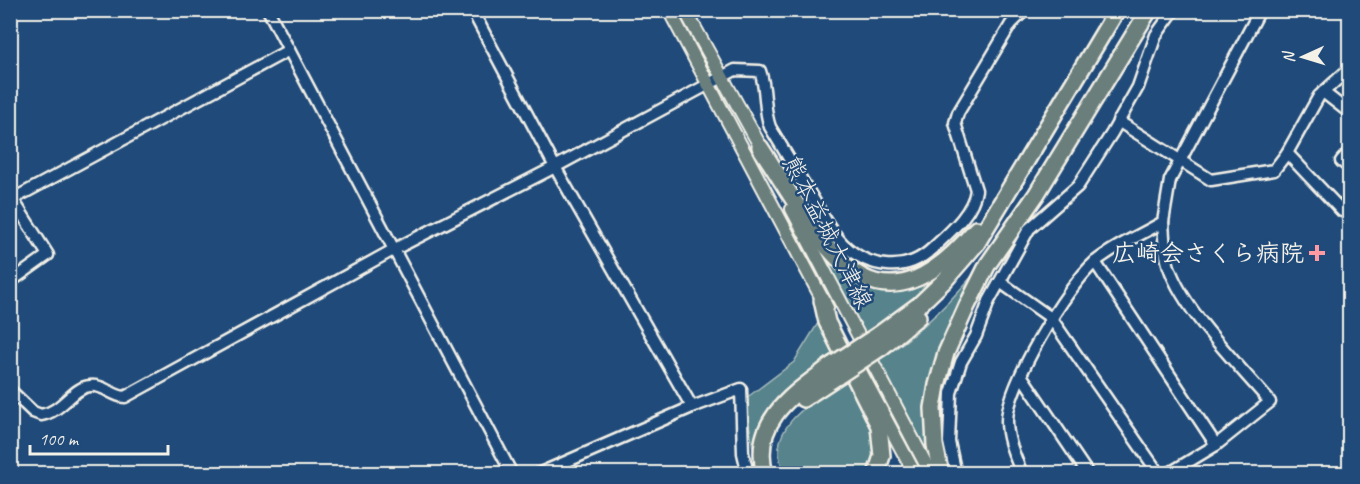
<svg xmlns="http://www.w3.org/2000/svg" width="1360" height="484" viewBox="0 0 1360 484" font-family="Caveat,'Klee One',sans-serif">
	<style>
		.green { fill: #57838c; stroke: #a6baba; stroke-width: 1.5 }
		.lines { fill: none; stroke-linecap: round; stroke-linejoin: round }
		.minor-casing { stroke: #f4f1e8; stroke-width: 15 }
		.major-casing { stroke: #f4f1e8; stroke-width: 16 }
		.highway-casing { stroke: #f4f1e8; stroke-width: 20 }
		.minor { stroke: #1f4a7a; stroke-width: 10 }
		.major { stroke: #6b7f7c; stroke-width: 12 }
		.highway { stroke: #6b7f7c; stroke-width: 15 }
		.highway-bridge-casing { stroke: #f4f1e8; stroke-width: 20; stroke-linecap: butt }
		.highway-bridge { stroke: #6b7f7c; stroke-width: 15 }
		.poi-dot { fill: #ff9aa2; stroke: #1f4a7a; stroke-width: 2 }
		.labels { text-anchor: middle; stroke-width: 5; stroke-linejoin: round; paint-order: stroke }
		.street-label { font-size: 24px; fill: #f4f1e8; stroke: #1f4a7a }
		.poi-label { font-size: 24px; font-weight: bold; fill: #f4f1e8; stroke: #1f4a7a; text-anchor: end }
	</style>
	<rect width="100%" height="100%" fill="#1f4a7a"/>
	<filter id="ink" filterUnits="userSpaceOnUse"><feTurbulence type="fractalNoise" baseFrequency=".0167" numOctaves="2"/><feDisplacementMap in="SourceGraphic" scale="12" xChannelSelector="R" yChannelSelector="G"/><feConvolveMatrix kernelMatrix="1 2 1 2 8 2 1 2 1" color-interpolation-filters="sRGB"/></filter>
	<g filter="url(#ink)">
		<g class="green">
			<path d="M 813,243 C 863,283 891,316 950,265 L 943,278 L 865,342 Z"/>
			<path d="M 995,248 L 946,346 L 933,470 L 876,362 C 923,332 961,292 995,248 Z"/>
			<path d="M 818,323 L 837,358 C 805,379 765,398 756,438 C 754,449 760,468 757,473 L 745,399 L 794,362 Z"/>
			<path d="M 847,379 C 862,408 885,441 868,473 L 785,473 C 760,428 816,399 847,379 Z"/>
		</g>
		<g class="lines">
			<defs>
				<g id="minor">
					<path d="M 268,10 L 512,474"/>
					<path d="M 472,10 L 555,167 L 692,407"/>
					<path d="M 1323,92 L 1350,113"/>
					<path d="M 1118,121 L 1211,180 L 1274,170 L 1287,153 L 1319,96 L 1350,68"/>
					<path d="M 1350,151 L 1341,161 L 1350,168"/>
					<path d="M 1287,153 L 1342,211"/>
					<path d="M 10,195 L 48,255 L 10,282"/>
					<path d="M 13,199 L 289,50"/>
					<path d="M 1163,222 C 1164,235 1164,248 1167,260 C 1178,306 1239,365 1270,402 L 1216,445 L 1168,474"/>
					<path d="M 1095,262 L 1216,445"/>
					<path d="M 1000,282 L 1051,318 L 1159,474"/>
					<path d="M 1021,375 L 1088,474"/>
					<path d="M 10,390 L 33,412 L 41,415 C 62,412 73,387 90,386 C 103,384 112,396 125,397 L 395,249 L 555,167 L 735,70 L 760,71 C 767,90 763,108 770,127 C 785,152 800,177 815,202 C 823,216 831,232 843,244 C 869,269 906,274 933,248 C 949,233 973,213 976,190 L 955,123 L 958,113 L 1011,24 L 1025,10"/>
					<path d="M 538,474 L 692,407 L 741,389 L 743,453 L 748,474"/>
					<path d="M 956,474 L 949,442 L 951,393 L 961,362 L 976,336 L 989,301 L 1029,229 L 1078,186 L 1112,133 L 1138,87 L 1156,35 L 1174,10"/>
					<path d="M 1022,474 C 1015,456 1007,440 1007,421 C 1007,385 1067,286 1095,262 C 1114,246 1141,235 1163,222 L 1170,180 L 1260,10"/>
				</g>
				<g id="major">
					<path d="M 669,10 L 827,308"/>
					<path d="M 685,10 L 764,153"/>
					<path d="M 792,209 L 931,474"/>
					<path d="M 853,358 L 915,474"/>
				</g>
				<g id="highway">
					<path d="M 760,147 C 819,236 869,356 976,229"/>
					<path d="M 822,300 L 827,322 L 879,426 L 882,456 L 876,474"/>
					<path d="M 878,335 L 920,304 L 945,280 L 977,243 L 1117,10"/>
					<path d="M 882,347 L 918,317"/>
					<path d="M 803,399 L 838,376"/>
					<path d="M 765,474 C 750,420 795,393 832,365"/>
					<path d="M 941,474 L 935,445 L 933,408 L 937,385 L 946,353 L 967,306 L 988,264 L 1036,195 L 1149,10"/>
				</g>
			</defs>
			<use href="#minor" class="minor-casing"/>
			<use href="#major" class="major-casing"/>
			<use href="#highway" class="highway-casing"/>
			<use href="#minor" class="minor"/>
			<use href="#major" class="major"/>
			<use href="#highway" class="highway"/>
			<defs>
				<g id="highway-bridge">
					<path d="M 832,365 L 878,335"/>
					<path d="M 838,376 L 882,347"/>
				</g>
			</defs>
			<use href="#highway-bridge" class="highway-bridge-casing"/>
			<use href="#highway-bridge" class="highway-bridge"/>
		</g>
	</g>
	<path class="poi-dot" d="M1314 244h6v6h6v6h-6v6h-6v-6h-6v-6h6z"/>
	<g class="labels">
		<g class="street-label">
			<text transform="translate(828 232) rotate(63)" y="8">熊本益城大津線</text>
		</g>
		<g class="poi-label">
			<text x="1304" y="261">広崎会さくら病院</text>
		</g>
	</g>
	<rect width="1360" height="484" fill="none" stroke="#1f4a7a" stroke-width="36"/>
	<rect x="18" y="18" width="1324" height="448" fill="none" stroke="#f4f1e8" stroke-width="2" filter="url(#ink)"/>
	<g transform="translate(1303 57) rotate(266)" stroke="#1f4a7a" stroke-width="4.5" paint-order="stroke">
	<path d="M0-4.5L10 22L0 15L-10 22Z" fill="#f4f1e8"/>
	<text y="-9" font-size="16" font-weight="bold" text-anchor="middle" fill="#f4f1e8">N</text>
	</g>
	<path d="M30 445v9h138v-9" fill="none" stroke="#f4f1e8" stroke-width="3"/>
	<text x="39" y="445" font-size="18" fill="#f4f1e8" stroke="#1f4a7a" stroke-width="4.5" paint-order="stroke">100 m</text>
</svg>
